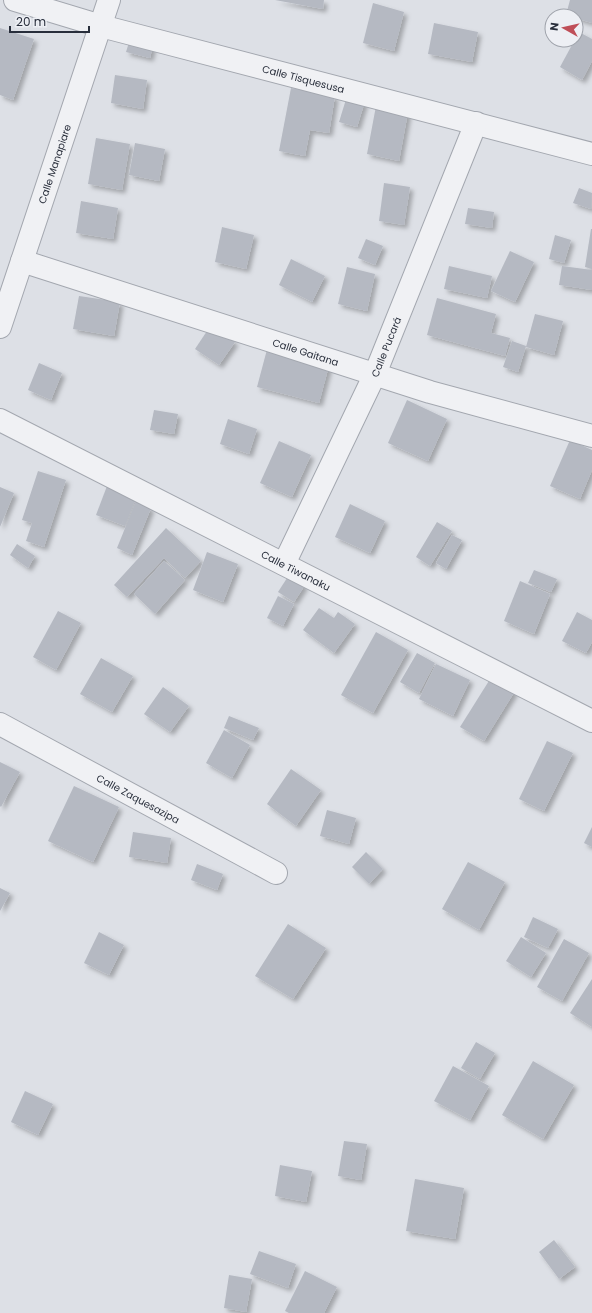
<svg xmlns="http://www.w3.org/2000/svg" width="592" height="1313" viewBox="0 0 592 1313" font-family="Poppins,sans-serif">
	<style>
		.building { fill: #b5b9c2; filter: url(#shadow) }
		.lines { fill: none; stroke-linecap: round; stroke-linejoin: round }
		.street-casing { stroke: #a3a7af; stroke-width: 24 }
		.street { stroke: #f0f1f4; stroke-width: 22 }
		.labels { text-anchor: middle; stroke-width: 3.5; stroke-linejoin: round; paint-order: stroke }
		.street-label { font-size: 10px; fill: #282e3b; stroke: #edeff4 }
	</style>
	<defs>
		<filter id="shadow"><feDropShadow dx="3.5" dy="3.5" stdDeviation="2" flood-color="#0004"/></filter>
	</defs>
	<rect width="100%" height="100%" fill="#dde0e6"/>
	<g class="building">
		<path d="M 275,0 L 324,0 L 323,9 Z"/>
		<path d="M 570,0 L 592,0 L 592,23 L 576,18 L 576,16 L 566,15 Z"/>
		<path d="M 373,3 L 404,12 L 394,51 L 363,43 Z"/>
		<path d="M 434,23 L 478,32 L 472,62 L 428,54 Z"/>
		<path d="M 0,28 L 34,39 L 13,100 L 0,95 Z"/>
		<path d="M 579,32 L 592,39 L 592,61 L 582,80 L 560,67 Z"/>
		<path d="M 130,39 L 153,45 L 150,58 L 126,52 Z"/>
		<path d="M 115,75 L 147,80 L 143,109 L 111,103 Z"/>
		<path d="M 291,88 L 335,96 L 329,133 L 310,130 L 305,156 L 279,151 Z"/>
		<path d="M 347,96 L 365,101 L 357,127 L 339,122 Z"/>
		<path d="M 376,106 L 408,112 L 399,161 L 367,154 Z"/>
		<path d="M 96,138 L 130,144 L 122,190 L 88,184 Z"/>
		<path d="M 135,143 L 165,149 L 159,181 L 129,175 Z"/>
		<path d="M 384,183 L 410,187 L 404,225 L 379,221 Z"/>
		<path d="M 579,188 L 592,193 L 591,209 L 573,203 Z"/>
		<path d="M 81,201 L 118,208 L 113,239 L 76,233 Z"/>
		<path d="M 468,208 L 494,212 L 492,228 L 465,224 Z"/>
		<path d="M 222,227 L 254,235 L 246,269 L 215,262 Z"/>
		<path d="M 591,229 L 592,229 L 592,269 L 585,267 Z"/>
		<path d="M 555,235 L 571,240 L 564,263 L 549,259 Z"/>
		<path d="M 366,239 L 383,246 L 375,265 L 358,258 Z"/>
		<path d="M 510,251 L 534,262 L 515,302 L 491,291 Z"/>
		<path d="M 291,259 L 325,276 L 312,302 L 279,285 Z"/>
		<path d="M 449,266 L 492,276 L 487,298 L 444,289 Z"/>
		<path d="M 562,266 L 592,270 L 592,290 L 559,285 Z"/>
		<path d="M 347,267 L 375,274 L 367,311 L 338,304 Z"/>
		<path d="M 79,296 L 120,302 L 114,336 L 73,329 Z"/>
		<path d="M 437,298 L 496,314 L 491,333 L 510,338 L 505,356 L 427,335 Z"/>
		<path d="M 535,314 L 563,321 L 554,355 L 526,347 Z"/>
		<path d="M 211,325 L 235,342 L 219,365 L 195,349 Z"/>
		<path d="M 512,341 L 526,346 L 518,372 L 503,367 Z"/>
		<path d="M 269,342 L 331,358 L 319,403 L 257,387 Z"/>
		<path d="M 39,363 L 62,373 L 51,400 L 28,390 Z"/>
		<path d="M 407,400 L 447,419 L 428,461 L 388,443 Z"/>
		<path d="M 154,410 L 178,414 L 174,434 L 150,430 Z"/>
		<path d="M 228,419 L 257,429 L 249,454 L 220,444 Z"/>
		<path d="M 570,440 L 592,450 L 592,470 L 580,499 L 550,486 Z"/>
		<path d="M 279,441 L 311,455 L 292,497 L 260,483 Z"/>
		<path d="M 38,471 L 66,480 L 44,547 L 26,541 L 32,523 L 22,520 Z"/>
		<path d="M 107,486 L 136,498 L 125,526 L 96,515 Z"/>
		<path d="M 0,487 L 14,493 L 0,527 Z"/>
		<path d="M 136,501 L 151,508 L 132,555 L 117,548 Z"/>
		<path d="M 350,504 L 385,521 L 370,553 L 335,537 Z"/>
		<path d="M 437,522 L 452,531 L 430,566 L 416,557 Z"/>
		<path d="M 166,528 L 201,561 L 185,578 L 164,558 L 127,597 L 114,585 Z"/>
		<path d="M 452,535 L 462,540 L 446,569 L 436,563 Z"/>
		<path d="M 17,544 L 35,556 L 28,568 L 10,555 Z"/>
		<path d="M 207,552 L 238,564 L 223,602 L 193,590 Z"/>
		<path d="M 164,561 L 185,580 L 155,614 L 134,594 Z"/>
		<path d="M 534,570 L 557,579 L 551,592 L 528,583 Z"/>
		<path d="M 289,575 L 305,585 L 294,602 L 278,592 Z"/>
		<path d="M 520,581 L 550,594 L 534,634 L 504,621 Z"/>
		<path d="M 278,596 L 294,604 L 283,626 L 267,618 Z"/>
		<path d="M 319,608 L 334,618 L 338,612 L 355,624 L 334,653 L 303,630 Z"/>
		<path d="M 58,611 L 81,623 L 56,670 L 33,657 Z"/>
		<path d="M 577,612 L 592,620 L 592,642 L 586,653 L 562,641 Z"/>
		<path d="M 376,632 L 408,650 L 373,713 L 341,695 Z"/>
		<path d="M 417,653 L 435,663 L 419,693 L 400,682 Z"/>
		<path d="M 101,658 L 133,676 L 112,712 L 80,694 Z"/>
		<path d="M 436,664 L 470,680 L 453,716 L 419,699 Z"/>
		<path d="M 492,676 L 515,691 L 484,741 L 460,727 Z"/>
		<path d="M 163,687 L 189,706 L 170,732 L 144,714 Z"/>
		<path d="M 229,716 L 259,728 L 253,740 L 224,728 Z"/>
		<path d="M 224,730 L 250,745 L 232,778 L 206,763 Z"/>
		<path d="M 547,741 L 573,753 L 544,811 L 519,799 Z"/>
		<path d="M 0,762 L 20,772 L 1,807 L 0,806 Z"/>
		<path d="M 291,769 L 321,790 L 296,826 L 267,804 Z"/>
		<path d="M 74,786 L 119,807 L 93,862 L 48,841 Z"/>
		<path d="M 327,810 L 356,818 L 349,844 L 320,836 Z"/>
		<path d="M 592,827 L 592,847 L 584,843 Z"/>
		<path d="M 133,832 L 171,838 L 167,863 L 129,857 Z"/>
		<path d="M 366,852 L 383,869 L 369,884 L 352,867 Z"/>
		<path d="M 468,862 L 505,882 L 479,930 L 442,909 Z"/>
		<path d="M 197,864 L 223,874 L 217,890 L 191,880 Z"/>
		<path d="M 0,888 L 10,893 L 0,911 Z"/>
		<path d="M 533,917 L 558,929 L 548,948 L 524,937 Z"/>
		<path d="M 288,924 L 326,948 L 293,999 L 255,976 Z"/>
		<path d="M 99,932 L 124,945 L 109,975 L 84,963 Z"/>
		<path d="M 521,937 L 546,953 L 531,977 L 506,961 Z"/>
		<path d="M 564,939 L 589,953 L 562,1001 L 537,987 Z"/>
		<path d="M 592,979 L 592,1027 L 570,1013 Z"/>
		<path d="M 476,1042 L 495,1053 L 480,1079 L 461,1068 Z"/>
		<path d="M 533,1061 L 574,1085 L 543,1139 L 502,1115 Z"/>
		<path d="M 453,1066 L 489,1086 L 470,1120 L 434,1101 Z"/>
		<path d="M 25,1091 L 53,1104 L 38,1135 L 11,1122 Z"/>
		<path d="M 344,1141 L 367,1144 L 361,1180 L 338,1176 Z"/>
		<path d="M 280,1165 L 312,1171 L 306,1202 L 275,1196 Z"/>
		<path d="M 415,1179 L 464,1188 L 455,1239 L 406,1231 Z"/>
		<path d="M 554,1240 L 575,1267 L 559,1279 L 539,1252 Z"/>
		<path d="M 259,1251 L 296,1264 L 288,1288 L 250,1274 Z"/>
		<path d="M 305,1271 L 337,1287 L 324,1313 L 289,1313 L 285,1311 Z"/>
		<path d="M 229,1275 L 252,1279 L 246,1312 L 224,1308 Z"/>
	</g>
	<g class="lines">
		<defs>
			<g id="street">
				<path id="s1" d="M 15,0 L 101,26 L 592,154"/>
				<path id="s2" d="M 22,261 L 430,392 L 592,436"/>
				<path id="s3" d="M 0,327 L 109,0"/>
				<path id="s4" d="M 0,420 L 592,721"/>
				<path id="s5" d="M 284,564 L 375,374 L 476,123"/>
				<path id="s6" d="M 0,724 L 276,873"/>
			</g>
		</defs>
		<use href="#street" class="street-casing"/>
		<use href="#street" class="street"/>
	</g>
	<g class="labels">
		<g class="street-label">
			<text dy="4" stroke="none"><textPath href="#s1" startOffset="299">Calle Tisquesusa</textPath></text>
			<text dy="4" stroke="none"><textPath href="#s3" startOffset="172">Calle Manapiare</textPath></text>
			<text dy="4" stroke="none"><textPath href="#s5" startOffset="240">Calle Pucará</textPath></text>
			<text dy="4" stroke="none"><textPath href="#s2" startOffset="298">Calle Gaitana</textPath></text>
			<text dy="4" stroke="none"><textPath href="#s4" startOffset="332">Calle Tiwanaku</textPath></text>
			<text dy="4" stroke="none"><textPath href="#s6" startOffset="157">Calle Zaquesazipa</textPath></text>
		</g>
	</g>
	<g transform="translate(564 28) rotate(278)"><circle r="19" fill="#edeff4" stroke="#9ea2aa"/>
	<path d="M0-3L7 15L0 10L-7 15Z" fill="#bf4e58"/>
	<text y="-6" font-size="11" font-weight="bold" text-anchor="middle" fill="#282e3b">N</text>
	</g>
	<path d="M10 26v6h79v-6" fill="none" stroke="#282e3b" stroke-width="2"/>
	<text x="16" y="26" font-size="12" fill="#282e3b" stroke="#edeff4" stroke-width="3" paint-order="stroke">20 m</text>
</svg>
